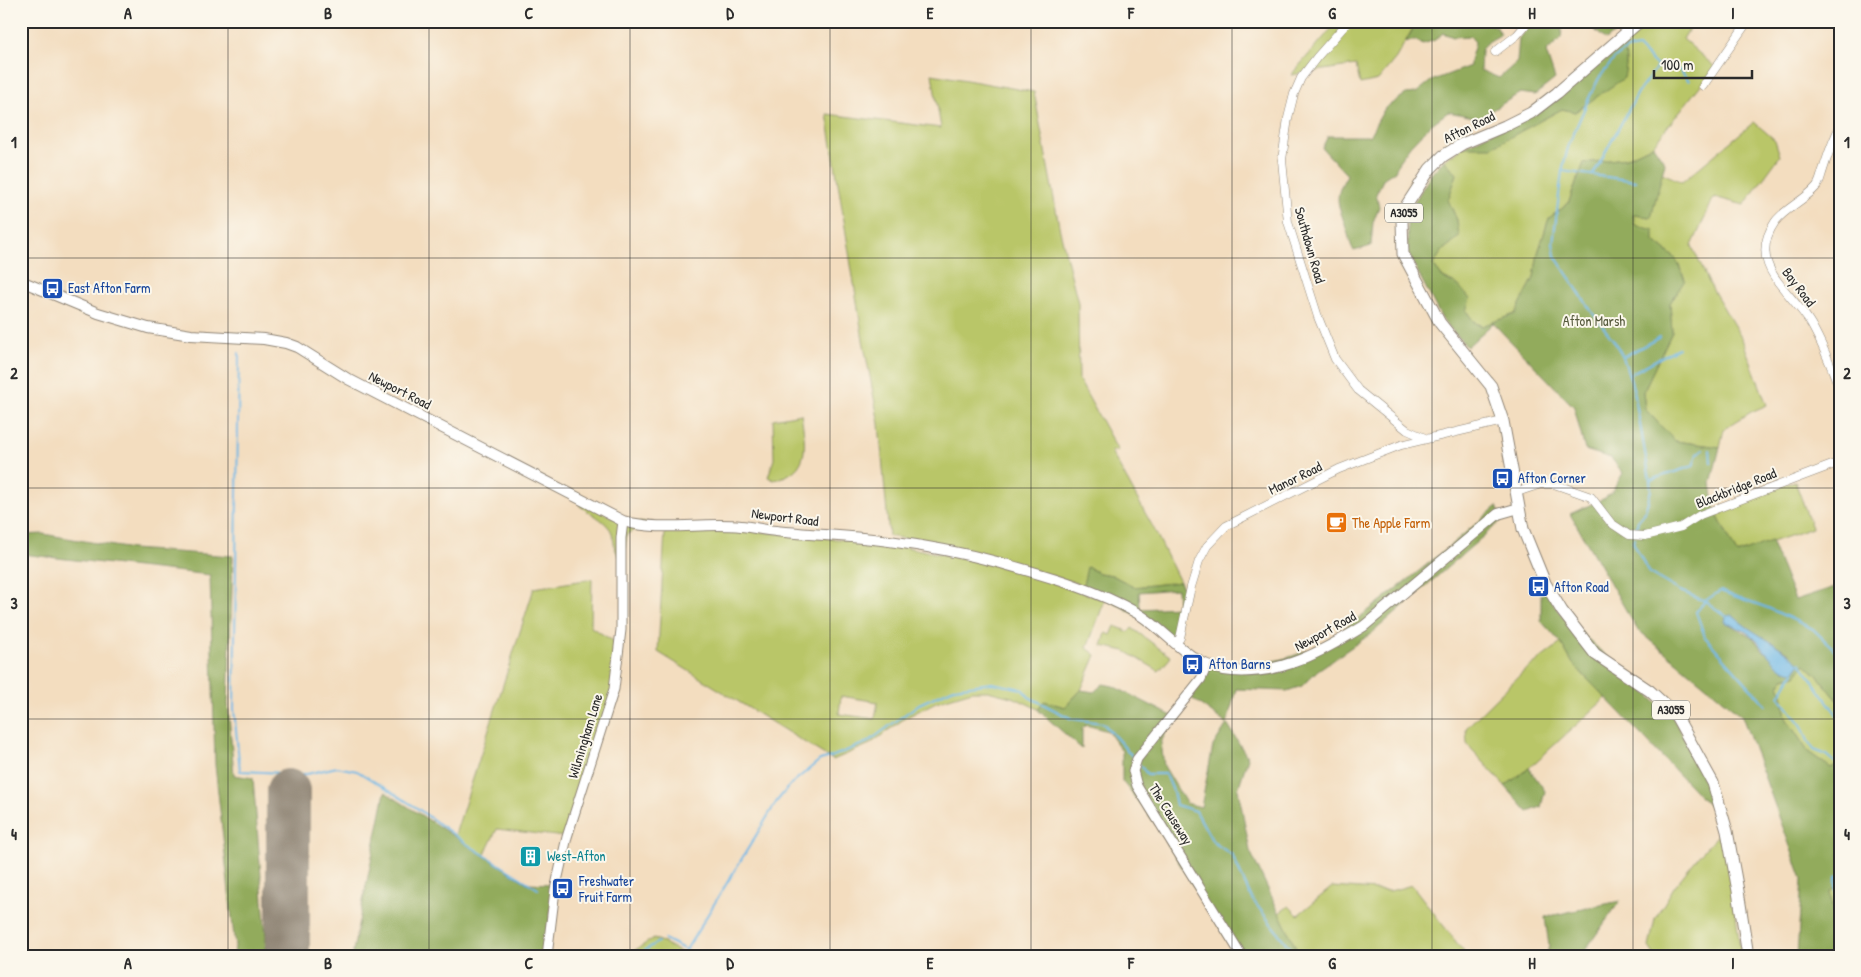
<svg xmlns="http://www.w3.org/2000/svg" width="1861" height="977" viewBox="0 0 1861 977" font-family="'Patrick Hand',sans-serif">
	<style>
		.green { fill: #b9c668; stroke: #72784a; fill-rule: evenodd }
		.forest { fill: #92ab5c; stroke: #5e6b44; fill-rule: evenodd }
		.water { fill: #6db7e6; stroke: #4c7188 }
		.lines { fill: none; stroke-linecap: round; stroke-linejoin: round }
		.stream { stroke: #6db7e6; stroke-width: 2 }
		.runway { stroke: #8f8475; stroke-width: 44 }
		.minor-casing { stroke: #8f8475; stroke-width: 9 }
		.tertiary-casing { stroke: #8f8475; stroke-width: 11 }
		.secondary-casing { stroke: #8f8475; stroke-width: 12 }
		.primary-casing { stroke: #8f8475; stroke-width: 13 }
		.minor { stroke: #fff; stroke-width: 8 }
		.tertiary { stroke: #fff; stroke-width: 9 }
		.secondary { stroke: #fff; stroke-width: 10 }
		.primary { stroke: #fff; stroke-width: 11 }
		.grid { fill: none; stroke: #2b2b2b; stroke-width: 1; stroke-opacity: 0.55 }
		.labels { text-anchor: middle; stroke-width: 4; stroke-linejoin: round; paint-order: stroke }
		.shield { fill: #fbf7ec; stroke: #696865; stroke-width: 1 }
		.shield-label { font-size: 12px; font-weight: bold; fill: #2b2b2b }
		.street-label { font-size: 14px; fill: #2b2b2b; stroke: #fbf7ec }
		.transit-label { font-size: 14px; fill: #164399; stroke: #fbf7ec; text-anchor: start }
		.park-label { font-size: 14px; fill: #565a3d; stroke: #fbf7ec }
		.food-label { font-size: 14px; fill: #c56008; stroke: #fbf7ec; text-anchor: start }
		.culture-label { font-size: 14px; fill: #0d838f; stroke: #fbf7ec; text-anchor: start }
		.neatline { fill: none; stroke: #2b2b2b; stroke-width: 2 }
		.grid-label { font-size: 16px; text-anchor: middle; font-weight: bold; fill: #2b2b2b }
	</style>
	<rect width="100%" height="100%" fill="#fbf7ec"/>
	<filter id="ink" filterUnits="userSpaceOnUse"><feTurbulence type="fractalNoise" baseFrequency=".02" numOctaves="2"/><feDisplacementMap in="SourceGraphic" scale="10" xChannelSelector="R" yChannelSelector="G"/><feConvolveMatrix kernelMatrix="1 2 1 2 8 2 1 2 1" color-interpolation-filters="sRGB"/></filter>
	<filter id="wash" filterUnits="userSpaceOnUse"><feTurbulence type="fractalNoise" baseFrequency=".0096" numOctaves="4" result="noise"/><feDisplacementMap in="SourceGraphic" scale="20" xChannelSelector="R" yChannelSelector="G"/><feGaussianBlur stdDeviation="1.12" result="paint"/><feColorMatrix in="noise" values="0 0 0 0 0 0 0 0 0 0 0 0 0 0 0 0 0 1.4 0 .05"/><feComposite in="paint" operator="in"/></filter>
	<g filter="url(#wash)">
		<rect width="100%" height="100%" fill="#f3ddbf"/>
		<g class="green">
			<path d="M 1338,21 L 1417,21 L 1396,58 L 1378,80 L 1360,84 L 1356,65 L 1291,75 Z"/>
			<path d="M 1645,21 L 1683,21 L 1691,26 L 1683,39 L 1715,67 L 1653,145 L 1626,158 L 1584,163 L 1568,204 L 1549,218 L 1538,253 L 1534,278 L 1515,314 L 1482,326 C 1466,320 1463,300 1459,286 L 1443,278 L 1433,265 L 1442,251 L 1459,237 L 1457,220 L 1448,200 L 1457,174 L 1444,160 L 1463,147 L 1517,133 L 1562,109 L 1575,112 L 1602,92 L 1626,66 L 1625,42 Z"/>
			<path d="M 932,74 L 1034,92 L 1060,231 L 1078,303 L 1079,380 L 1118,451 L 1111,451 L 1114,457 L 1153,527 L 1180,582 L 1134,587 L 1112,575 L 1099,573 L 1088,567 L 1083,585 L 972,551 L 889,536 L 879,424 L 863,340 L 827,114 L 941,128 Z"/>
			<path d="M 1754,122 L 1775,140 L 1780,156 L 1744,205 L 1714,197 L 1692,246 L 1709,283 L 1742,339 L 1767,405 L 1751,412 L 1724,429 L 1720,447 L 1675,441 L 1645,409 L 1643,392 L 1672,332 L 1670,303 L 1685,279 L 1676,259 L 1635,225 L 1633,215 L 1651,217 L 1662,173 L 1682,182 Z"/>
			<path d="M 801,414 C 806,446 811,471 774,480 L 768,477 L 774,459 L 773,419 Z"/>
			<path d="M 1795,481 L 1812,528 L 1737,554 L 1715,511 Z"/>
			<path d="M 580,501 L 620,521 L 710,527 L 890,544 L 1002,566 L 1105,600 L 1087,648 L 1096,655 L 1081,690 L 1065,707 L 1045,702 L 1038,709 L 1015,698 L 988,691 L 972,691 L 936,702 L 905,718 L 870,744 L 833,760 L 658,652 L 665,531 L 634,530 L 627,534 L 624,553 L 619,556 C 612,546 615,537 610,529 C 603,519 590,513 580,506 ZM 841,696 L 878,702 L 875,719 L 839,714 Z"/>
			<path d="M 592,579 L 591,627 L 618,644 L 613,689 L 565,837 L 497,829 L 484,856 L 454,838 L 534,588 Z"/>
			<path d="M 1115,626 L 1129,632 L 1132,628 L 1171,657 L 1159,671 L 1125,651 L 1102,646 L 1106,633 L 1111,635 Z"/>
			<path d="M 1561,643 L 1573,664 L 1606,698 L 1529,768 L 1505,786 L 1467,744 L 1466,728 L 1523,672 Z"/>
			<path d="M 1805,664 L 1817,675 L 1840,703 L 1840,763 L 1831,768 L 1808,752 L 1786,718 L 1782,693 L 1779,685 L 1784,678 L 1796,675 Z"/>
			<path d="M 1722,831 L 1733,890 L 1741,956 L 1655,956 L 1649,947 L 1655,919 L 1674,887 L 1702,852 Z"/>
			<path d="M 1840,881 L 1840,924 L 1833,912 L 1830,892 L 1838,885 Z"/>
			<path d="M 1412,885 L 1467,956 L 1295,956 L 1296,948 L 1279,913 L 1289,906 L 1298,915 L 1332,887 L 1390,891 Z"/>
			<path d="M 654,938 L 686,955 L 626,956 Z"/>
		</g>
		<g class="forest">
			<path d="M 1417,21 L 1482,21 L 1497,27 L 1500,35 C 1477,48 1482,45 1480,70 L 1499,78 L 1517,62 L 1519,38 L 1533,21 L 1563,21 L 1561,38 L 1546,52 L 1555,79 L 1535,95 L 1520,93 L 1479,118 L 1448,112 L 1429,126 L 1410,146 L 1399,161 L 1395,171 L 1384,178 L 1376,194 L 1379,207 L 1373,222 L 1371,246 L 1354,251 C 1350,245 1349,236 1346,228 C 1339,204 1332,200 1347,175 L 1322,148 L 1328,136 L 1369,136 L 1385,108 L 1406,94 L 1416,93 L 1431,81 L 1470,66 C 1469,59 1474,51 1475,42 L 1470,36 L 1453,37 L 1443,33 L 1435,40 L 1423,44 L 1415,40 L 1406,42 Z"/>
			<path d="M 1585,21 L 1630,21 L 1606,40 Z"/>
			<path d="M 1625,42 L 1626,66 L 1624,78 L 1575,112 L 1562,109 L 1492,147 L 1463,147 L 1561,97 Z"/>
			<path d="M 1653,145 L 1665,163 L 1651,217 L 1633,215 L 1635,225 L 1654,230 L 1654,241 L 1676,259 L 1685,280 L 1670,303 L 1672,332 L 1643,392 L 1645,409 L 1675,441 L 1720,447 L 1711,483 L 1715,511 L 1737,554 L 1771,541 L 1795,600 L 1835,587 L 1840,596 L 1840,703 L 1817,675 L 1805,664 L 1796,675 L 1784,678 L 1779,685 L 1782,693 L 1786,718 L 1808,752 L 1831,768 L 1840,763 L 1840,881 L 1838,885 L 1830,892 L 1833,912 L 1840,924 L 1840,956 L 1797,956 L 1802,879 L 1742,716 L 1637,629 L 1570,514 L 1605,498 L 1612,492 L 1623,473 L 1611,458 L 1585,450 L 1574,407 L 1493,323 L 1467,347 L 1442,319 L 1408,253 L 1407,221 L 1410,209 L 1432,173 L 1444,160 L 1457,174 L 1448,200 L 1457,220 L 1459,237 L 1442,251 L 1433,265 L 1443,278 L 1459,286 L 1470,299 L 1466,311 L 1476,324 L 1482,326 L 1515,314 L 1534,278 L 1538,253 L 1549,218 L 1568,204 L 1584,163 L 1626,158 ZM 1732,615 L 1751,631 L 1790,653 L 1786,671 L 1764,651 L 1752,637 L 1725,622 Z"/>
			<path d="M 1497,506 L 1502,520 L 1372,633 L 1318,670 L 1302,686 L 1287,691 L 1236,689 L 1227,724 L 1248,758 L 1238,789 L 1250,851 L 1296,948 L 1295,956 L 1238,956 L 1197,892 L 1154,822 L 1122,781 L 1122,751 L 1108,731 L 1086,725 L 1082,729 L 1082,749 L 1038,710 L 1044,701 L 1065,707 L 1081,690 L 1094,692 L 1103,684 L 1113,686 L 1174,717 L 1161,742 L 1164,766 L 1186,803 L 1201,807 L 1213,746 L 1227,724 L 1190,697 L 1215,662 C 1236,665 1265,664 1286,658 C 1320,649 1349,625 1377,604 C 1418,573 1458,539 1497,506 Z"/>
			<path d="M 43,534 L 132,549 L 233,556 L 228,704 L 234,775 L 253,778 L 266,937 L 265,956 L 234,956 L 235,946 L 215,765 L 210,575 L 21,554 L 21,535 Z"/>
			<path d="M 1087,567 L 1099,573 L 1112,575 L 1134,587 L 1180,582 L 1184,589 L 1173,636 L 1083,585 ZM 1177,589 L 1178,607 L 1140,609 L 1139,592 Z"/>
			<path d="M 1541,584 L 1559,612 L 1673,718 L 1710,783 L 1717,814 L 1573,664 L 1561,643 L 1541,621 Z"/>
			<path d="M 1529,768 L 1545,791 L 1541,807 L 1528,812 L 1505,786 Z"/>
			<path d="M 385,792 L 527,883 L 554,884 L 545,956 L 352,956 Z"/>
			<path d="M 1620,901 L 1581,956 L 1546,956 L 1549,946 L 1545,917 Z"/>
		</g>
		<path class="water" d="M 1732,615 C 1752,634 1780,644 1800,663 L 1794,672 C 1776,671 1765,648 1753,637 C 1745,630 1734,626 1725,622 L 1726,616 Z"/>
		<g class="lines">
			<g class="stream">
				<path d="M 1562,171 L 1636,181"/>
				<path d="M 1593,175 L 1639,91 L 1659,64"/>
				<path d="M 239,353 L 234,709 L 240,771 L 307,774 L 337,767 L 357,771 L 414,806 L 467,844 L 538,889"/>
				<path d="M 1623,357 L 1660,337"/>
				<path d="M 1630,374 L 1678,348"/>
				<path d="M 1710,450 L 1711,463"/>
				<path d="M 1650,480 L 1693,466 L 1697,454 L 1703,449"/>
				<path d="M 1635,534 L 1638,520 L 1645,512 L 1651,490 L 1650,480 L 1634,391 L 1623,357 L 1614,341 L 1594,315 L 1555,256 L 1553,243 L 1562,171 L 1569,144 L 1589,98 L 1599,78 L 1615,58 L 1627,49 L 1638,47 L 1656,65 L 1680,70 L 1689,81"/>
				<path d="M 1634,538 L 1633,542 L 1649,573 L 1680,591 L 1705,601 L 1726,616"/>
				<path d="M 1800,663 L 1840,719"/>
				<path d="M 1794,672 L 1779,696 L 1802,726 L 1808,741 L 1814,750 L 1827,755 L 1837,764 L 1840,773"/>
				<path d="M 1766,705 L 1705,637 L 1696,612 L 1705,601 L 1720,591 L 1768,608 L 1813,629 L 1840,655"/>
				<path d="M 1139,764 L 1147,774 L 1166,774 L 1173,791 L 1176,805 L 1196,811 L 1213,842 L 1232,855 L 1252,899 L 1296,956"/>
				<path d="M 1840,875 L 1836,877 L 1836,896 L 1840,933"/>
				<path d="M 664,939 L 686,950 L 777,801 L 791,784 L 820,760 L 831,757 L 868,742 L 919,704 L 954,688 L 992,683 L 1022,689 L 1029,697 L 1072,719 L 1103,723 L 1133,757"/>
				<path d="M 636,956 L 658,942"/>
			</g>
			<path class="runway" d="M 288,956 L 288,791"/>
		</g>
	</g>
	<g filter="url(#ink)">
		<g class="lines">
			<defs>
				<g id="minor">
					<path d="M 1349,21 L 1317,57 L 1301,78 L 1294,94 L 1288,118 L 1282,160 L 1288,222 L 1318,317 L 1335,359 L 1358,390 L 1407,430 L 1425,438"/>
					<path d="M 1495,52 L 1517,35 L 1529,21"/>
					<path d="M 1703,86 L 1748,21"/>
					<path d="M 1840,127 C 1832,141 1828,155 1823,170 C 1821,175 1820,183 1816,187 C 1805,200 1784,209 1775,222 C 1745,266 1792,291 1811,324 C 1823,345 1832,368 1840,390"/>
					<path d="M 1517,492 L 1541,484 L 1554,484 L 1591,497 L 1611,523 L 1629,535 L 1645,536 L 1681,527 L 1700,515 L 1721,507 L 1840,462"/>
					<path d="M 1176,644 L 1180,638 L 1191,587 L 1199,561 L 1207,546 L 1226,526 L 1339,469 L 1401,445 L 1503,421"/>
				</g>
				<g id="tertiary">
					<path d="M 1207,665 L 1201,679 L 1137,759 L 1133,771 L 1137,786 L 1242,956"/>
					<path d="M 547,956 L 555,890 L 567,837 L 614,689 L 621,630 L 621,538 L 623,521"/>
				</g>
				<path id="secondary" d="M 21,281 L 98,313 L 148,328 L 191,335 L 264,339 L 286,343 L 297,347 L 348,379 L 623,521 C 661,532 702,522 741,526 C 752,527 764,530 776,531 C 813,535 852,536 889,541 C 927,546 964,553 1001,563 C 1047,576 1095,589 1137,613 C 1171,633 1189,668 1232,671 C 1282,675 1323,651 1364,626 L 1498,514 L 1519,508"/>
				<path id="primary" d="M 1640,21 L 1557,93 L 1531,113 L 1505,126 L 1462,144 L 1443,156 L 1430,169 L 1406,206 L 1402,221 L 1403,254 L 1440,323 L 1491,386 L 1503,421 L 1523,529 L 1545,583 L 1562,611 L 1595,654 L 1650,691 L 1675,714 L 1713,783 L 1727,831 L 1738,891 L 1748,956"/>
			</defs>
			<use href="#minor" class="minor-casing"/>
			<use href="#tertiary" class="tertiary-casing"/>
			<use href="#secondary" class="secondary-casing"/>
			<use href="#primary" class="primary-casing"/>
			<use href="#minor" class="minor"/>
			<use href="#tertiary" class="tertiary"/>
			<use href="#secondary" class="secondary"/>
			<use href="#primary" class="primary"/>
		</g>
	</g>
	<path class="grid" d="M 228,21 L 228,956M 429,21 L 429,956M 630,21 L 630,956M 830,21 L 830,956M 1031,21 L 1031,956M 1232,21 L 1232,956M 1432,21 L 1432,956M 1633,21 L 1633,956M 21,258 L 1840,258M 21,488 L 1840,488M 21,719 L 1840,719"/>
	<defs>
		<symbol id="bus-square" viewBox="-11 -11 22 22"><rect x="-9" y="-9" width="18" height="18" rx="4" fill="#1a4fb4" stroke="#fbf7ec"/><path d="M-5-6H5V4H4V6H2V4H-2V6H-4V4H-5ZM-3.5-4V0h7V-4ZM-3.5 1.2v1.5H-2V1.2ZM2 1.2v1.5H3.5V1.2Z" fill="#fff"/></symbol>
		<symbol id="cafe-square" viewBox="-11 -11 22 22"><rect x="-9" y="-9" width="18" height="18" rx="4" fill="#e8710a" stroke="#fbf7ec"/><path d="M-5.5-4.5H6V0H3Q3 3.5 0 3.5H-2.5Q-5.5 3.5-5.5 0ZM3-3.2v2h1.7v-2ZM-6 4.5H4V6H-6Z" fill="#fff"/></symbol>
		<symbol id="building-square" viewBox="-11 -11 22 22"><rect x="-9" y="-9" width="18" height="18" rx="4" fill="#0f9aa8" stroke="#fbf7ec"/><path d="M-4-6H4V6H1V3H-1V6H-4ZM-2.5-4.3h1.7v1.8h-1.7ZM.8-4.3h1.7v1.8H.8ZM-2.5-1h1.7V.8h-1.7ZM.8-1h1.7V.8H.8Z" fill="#fff"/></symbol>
	</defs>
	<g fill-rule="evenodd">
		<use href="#bus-square" x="40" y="276" width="25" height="25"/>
		<use href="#bus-square" x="1490" y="466" width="25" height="25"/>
		<use href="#cafe-square" x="1324" y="510" width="25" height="25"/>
		<use href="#bus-square" x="1526" y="574" width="25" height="25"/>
		<use href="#bus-square" x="1180" y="652" width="25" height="25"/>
		<use href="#building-square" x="518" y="844" width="25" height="25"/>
		<use href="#bus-square" x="550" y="876" width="25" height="25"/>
	</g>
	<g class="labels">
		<g class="shield">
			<rect x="1385" y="203.5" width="38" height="19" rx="4"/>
			<rect x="1652" y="700.5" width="38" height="19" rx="4"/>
		</g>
		<g class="shield-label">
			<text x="1404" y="217">A3055</text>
			<text x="1671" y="714">A3055</text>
		</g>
		<g class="street-label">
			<text transform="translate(1469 127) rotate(-26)" y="5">Afton Road</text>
			<text transform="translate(1310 245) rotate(74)" y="5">Southdown Road</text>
			<text transform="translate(1799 287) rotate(53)" y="5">Bay Road</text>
			<text transform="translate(400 390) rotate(27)" y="5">Newport Road</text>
			<text transform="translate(1295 478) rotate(-26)" y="5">Manor Road</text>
			<text transform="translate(1736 488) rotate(-22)" y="5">Blackbridge Road</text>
			<text transform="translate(785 517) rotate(7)" y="5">Newport Road</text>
			<text transform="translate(1325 631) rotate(-29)" y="5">Newport Road</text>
			<text transform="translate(585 736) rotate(-73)" y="5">Wilmingham Lane</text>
			<text transform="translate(1171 814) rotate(58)" y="5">The Causeway</text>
		</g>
		<g class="transit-label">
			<text x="68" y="293">East Afton Farm</text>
			<text x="1518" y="483">Afton Corner</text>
			<text x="1554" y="592">Afton Road</text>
			<text x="1209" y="669">Afton Barns</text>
			<text x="579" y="886">Freshwater<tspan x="579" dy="16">Fruit Farm</tspan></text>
		</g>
		<g class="park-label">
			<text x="1594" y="326">Afton Marsh</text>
		</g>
		<g class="food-label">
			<text x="1352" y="528">The Apple Farm</text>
		</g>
		<g class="culture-label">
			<text x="547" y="861">West-Afton</text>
		</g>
	</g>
	<rect width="1861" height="977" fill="none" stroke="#fbf7ec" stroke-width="55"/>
	<path d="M1654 70v8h98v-8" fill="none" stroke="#2b2b2b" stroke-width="2.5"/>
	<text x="1661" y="70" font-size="15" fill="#2b2b2b" stroke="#fbf7ec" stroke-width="4" paint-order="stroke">100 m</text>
	<rect x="28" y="28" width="1806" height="922" class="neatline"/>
	<g class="grid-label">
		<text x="128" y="19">A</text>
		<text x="328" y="19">B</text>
		<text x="529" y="19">C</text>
		<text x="730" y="19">D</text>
		<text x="930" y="19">E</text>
		<text x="1131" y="19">F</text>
		<text x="1332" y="19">G</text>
		<text x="1532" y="19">H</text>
		<text x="1733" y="19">I</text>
		<text x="14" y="148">1</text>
		<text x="1847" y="148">1</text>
		<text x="14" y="379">2</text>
		<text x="1847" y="379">2</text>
		<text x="14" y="609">3</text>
		<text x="1847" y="609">3</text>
		<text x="14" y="840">4</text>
		<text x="1847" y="840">4</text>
		<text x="128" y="969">A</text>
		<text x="328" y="969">B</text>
		<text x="529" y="969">C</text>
		<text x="730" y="969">D</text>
		<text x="930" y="969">E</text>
		<text x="1131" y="969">F</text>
		<text x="1332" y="969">G</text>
		<text x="1532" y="969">H</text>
		<text x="1733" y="969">I</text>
	</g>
</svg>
